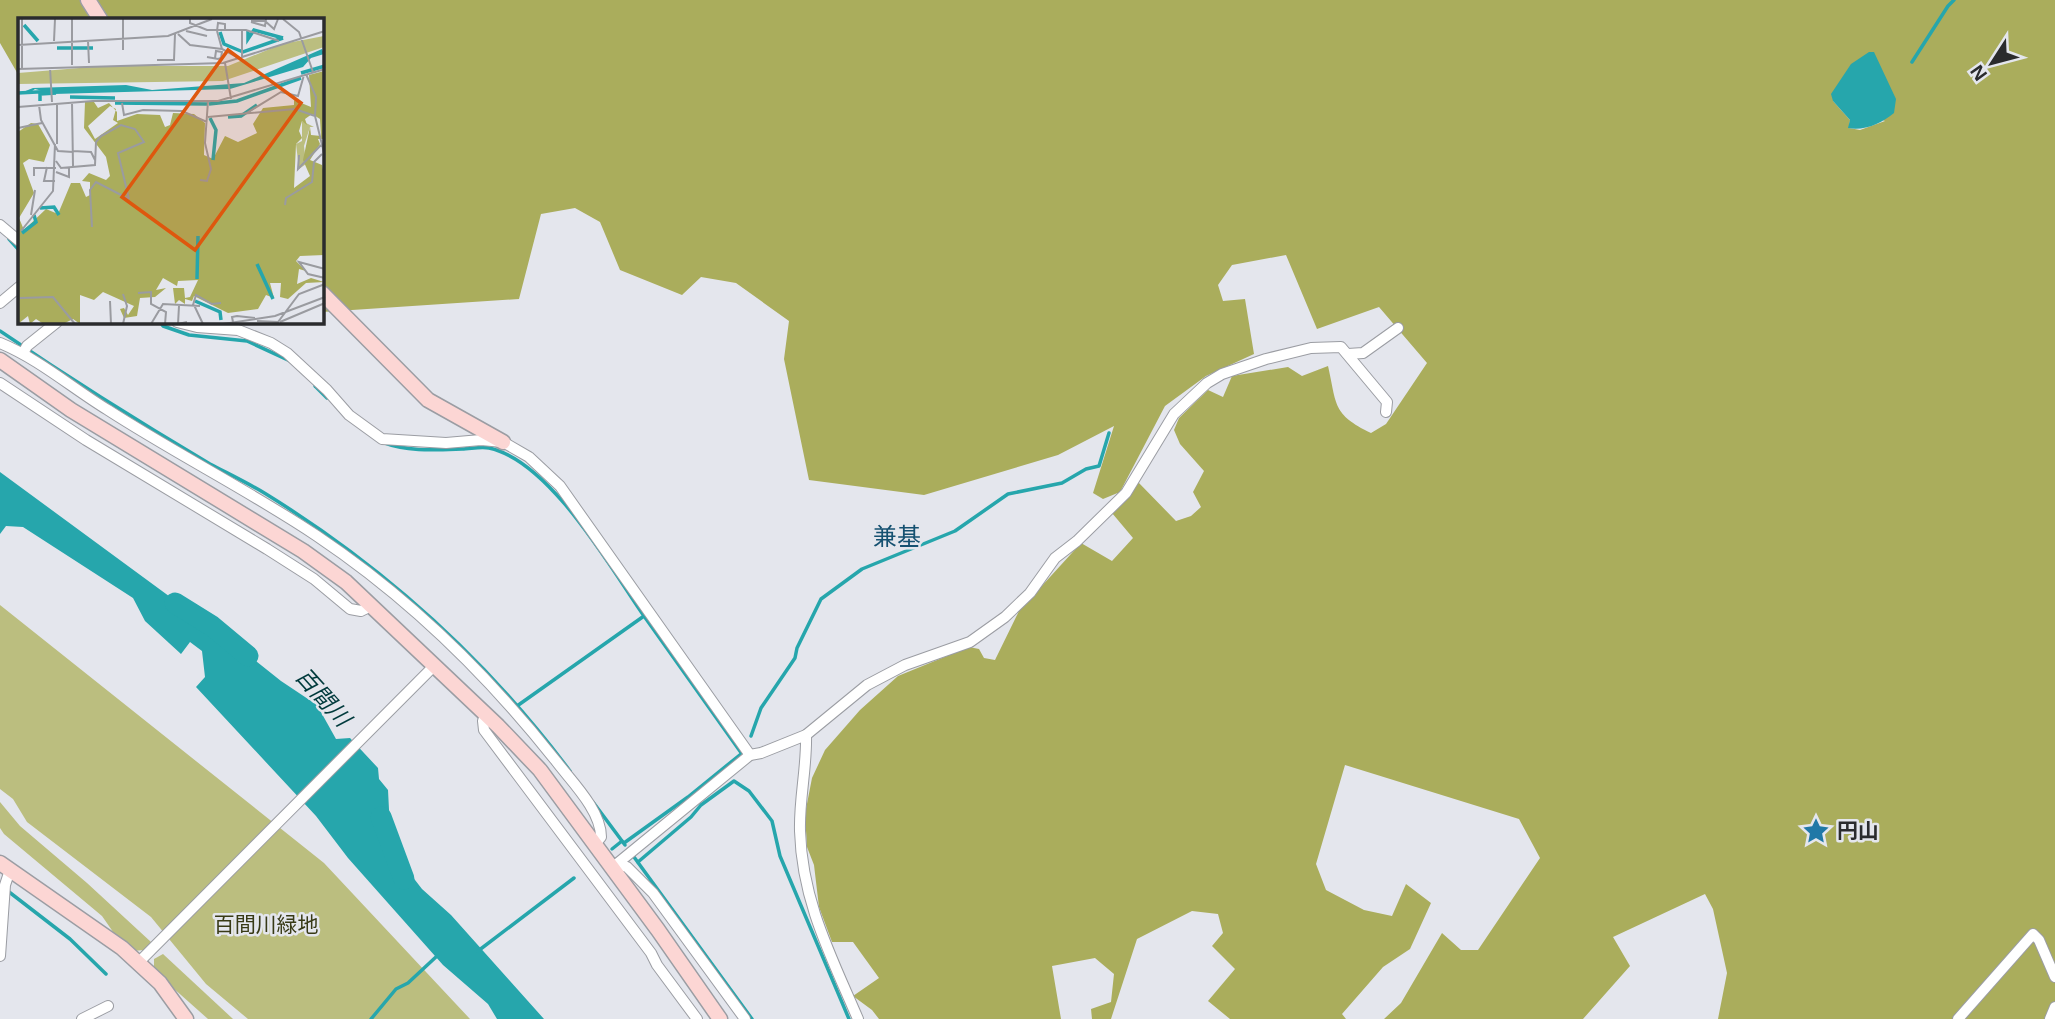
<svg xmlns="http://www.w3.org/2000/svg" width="2055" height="1019" viewBox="0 0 2055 1019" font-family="Arial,'Noto Sans JP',sans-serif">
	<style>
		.green { fill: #bbbe7f }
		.forest { fill: #aaad5c; fill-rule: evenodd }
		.water { fill: #26a6ac }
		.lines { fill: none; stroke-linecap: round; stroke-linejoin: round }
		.stream { stroke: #26a6ac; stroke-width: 3.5 }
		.river { stroke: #26a6ac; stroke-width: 21 }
		.street-casing { stroke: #9b9da3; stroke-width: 12 }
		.secondary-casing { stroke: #9b9da3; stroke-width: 17 }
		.street { stroke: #fff; stroke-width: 10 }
		.secondary { stroke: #fcd6d4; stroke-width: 14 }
		.labels { text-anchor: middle; stroke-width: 5; stroke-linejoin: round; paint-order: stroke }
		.poi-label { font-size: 21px; font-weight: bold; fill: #2a2b2d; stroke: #e4e6ed; text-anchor: start }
		.park-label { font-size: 21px; fill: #383a16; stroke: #e4e6ed }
		.water-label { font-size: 23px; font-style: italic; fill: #003a3c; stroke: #e4e6ed }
		.quarter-label { font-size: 24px; fill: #155171; stroke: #e4e6ed }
		.inset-river { fill: none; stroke: #26a6ac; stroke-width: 3.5 }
		.inset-road { fill: none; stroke: #9a9ba0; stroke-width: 2 }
		.view { fill: #de570e; fill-opacity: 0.15; stroke: #de570e; stroke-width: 3.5 }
		.inset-edge { fill: none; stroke: #2a2b2d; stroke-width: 3.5 }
	</style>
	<rect width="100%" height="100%" fill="#e4e6ed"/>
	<g class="green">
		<path d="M 0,605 L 324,863 L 470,1019 L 248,1019 L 206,984 L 151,917 L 27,822 L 13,799 L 0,789 Z"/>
		<path d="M 0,802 L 20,826 L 87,883 L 151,942 L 144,950 L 133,951 L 118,939 L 102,916 L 4,834 L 0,828 Z"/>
		<path d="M 163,954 L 233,1019 L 208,1019 L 154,971 L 154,959 Z"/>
	</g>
	<path class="forest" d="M 0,0 L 2055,0 L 2055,1019 L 1718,1019 L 1727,973 L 1713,909 L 1705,894 L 1613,937 L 1630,966 L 1583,1019 L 1384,1019 L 1401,1003 L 1442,933 L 1461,950 L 1478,950 L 1540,858 L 1519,819 L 1345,765 L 1316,864 L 1326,890 L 1364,910 L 1392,916 L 1406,884 L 1431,903 L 1410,949 L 1383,967 L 1342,1014 L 1346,1019 L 1230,1019 L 1208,1001 L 1235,969 L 1212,946 L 1223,933 L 1218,914 L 1192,911 L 1137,939 L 1111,1019 L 1092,1019 L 1091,1009 L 1111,1002 L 1114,974 L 1095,958 L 1052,966 L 1061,1019 L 879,1019 L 872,1010 L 853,996 L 879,978 L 853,942 L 832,942 L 819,907 L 814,865 L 807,847 L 805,814 L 812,778 L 825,750 L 860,710 L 898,676 L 969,647 L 979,649 L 984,658 L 995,660 L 1019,611 L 1081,543 L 1112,561 L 1133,538 L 1112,513 L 1138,482 L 1176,521 L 1191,516 L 1201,507 L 1193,492 L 1204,471 L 1180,444 L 1174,430 L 1179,418 L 1208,390 L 1223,397 L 1232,376 L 1288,367 L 1302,376 L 1328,366 C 1337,405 1332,414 1371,433 L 1386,424 L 1427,363 L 1379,307 L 1317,329 L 1286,255 L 1232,265 L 1218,285 L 1223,301 L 1245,299 L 1254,354 L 1206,376 L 1165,406 L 1120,492 L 1103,499 L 1093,493 L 1114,426 L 1058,455 L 924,495 L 809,480 L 784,359 L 789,321 L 736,283 L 701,277 L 682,295 L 620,270 L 600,222 L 575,208 L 541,214 L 519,299 L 322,312 L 322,19 L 19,19 L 19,76 L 0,43 ZM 1833,101 L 1885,121 L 1860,130 L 1849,128 L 1850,120 Z"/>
	<g class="water">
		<path d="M 1869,52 L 1874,52 L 1896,99 L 1894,113 C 1881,124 1864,131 1848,128 L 1850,120 L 1833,101 L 1831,94 L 1851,64 Z"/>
		<path d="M 0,472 L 241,649 L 281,681 L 317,705 L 336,739 L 350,738 L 378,768 L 379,779 L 388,790 L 391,849 L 422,889 L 451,915 L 544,1019 L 497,1019 L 488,1004 L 443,965 L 348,858 L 316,816 L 196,687 L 205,677 L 202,651 L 190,642 L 181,654 L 145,621 L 133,598 L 23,527 L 6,526 L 0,534 Z"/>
	</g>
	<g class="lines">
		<g class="stream">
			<path d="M 1912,62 L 1948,6 L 1954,0"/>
			<path d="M 9,239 L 19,250"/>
			<path d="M 160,322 L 163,326 L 189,335 L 247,341 L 290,361"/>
			<path d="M 0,331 C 69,378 139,422 210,464 C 229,474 248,483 266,494 C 384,567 487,660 570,771"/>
			<path d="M 315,386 L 327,398"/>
			<path d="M 382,442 C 408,452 435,450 462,449 C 470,449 481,446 489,448 C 550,461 610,567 644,616"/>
			<path d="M 517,706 L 644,616 L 742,754"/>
			<path d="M 751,736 L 761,708 L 795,658 L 797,648 L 821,599 L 862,569 L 955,531 L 1008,494 L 1062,483 L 1086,469 L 1099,466 L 1109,433"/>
			<path d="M 593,802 L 625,845"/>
			<path d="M 624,843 L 688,797 L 741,754"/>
			<path d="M 612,849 L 622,841"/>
			<path d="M 634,857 L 752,1019"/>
			<path d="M 638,862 L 691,817 L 701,805 L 734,781 L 749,791 L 772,821 L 780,856 L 849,1019"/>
			<path d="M 0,885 L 70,939 L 106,974"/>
			<path d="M 478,951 L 574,878"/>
			<path d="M 371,1019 L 396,989 L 408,983 L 437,956"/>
		</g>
		<g class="river">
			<path d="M 175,603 L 212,626 L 248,656"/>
			<path d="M 381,817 L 404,879"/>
		</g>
		<defs>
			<g id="street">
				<path d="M 0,225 L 19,241"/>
				<path d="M 0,303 L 19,287"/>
				<path d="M 177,322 L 197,327 L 238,330 L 271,343 L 287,353 L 327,390 L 349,415 L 382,439 L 446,443 L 481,440 L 503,442 L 529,457 L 560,486 L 750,755"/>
				<path d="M 0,343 C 39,359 72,388 108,410 C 176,454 250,491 317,536 C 408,597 488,675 556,761 C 571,781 601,810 601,837 L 595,844"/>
				<path d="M 23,353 L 27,346 L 57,322"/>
				<path d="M 1348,354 L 1363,353 L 1398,328"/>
				<path d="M 0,383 L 86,440 L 267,549 L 314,579 L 350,609 L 361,611 L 371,606"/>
				<path d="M 485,715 L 483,721 L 484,730 L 651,953 L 657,965 L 697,1019"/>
				<path d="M 806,735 C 807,767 799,799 800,831 C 802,901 831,956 858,1019"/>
				<path d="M 617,864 L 627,867 L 653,893 L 745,1019"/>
				<path d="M 613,867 L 750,755 L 761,753 L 806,735 L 867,685 L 905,665 L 970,642 L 1005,617 L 1030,593 L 1055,558 L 1077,541 L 1126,493 L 1174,414 L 1207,383 L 1222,374 L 1266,359 L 1311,348 L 1341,347 L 1387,402 L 1386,412"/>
				<path d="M 0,956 L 5,885 L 10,870"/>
				<path d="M 138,963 L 433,667"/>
				<path d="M 82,1019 L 108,1006"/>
				<path d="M 1958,1019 L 2033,934 L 2039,940 L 2055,977"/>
				<path d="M 2050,1019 L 2055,1007"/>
			</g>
			<g id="secondary">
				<path d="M 88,0 L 100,19"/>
				<path d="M 322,293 L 428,400 L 503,442"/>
				<path d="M 0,360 L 71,410 L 303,551 L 346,582 L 498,726 L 540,770 L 658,930 L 720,1019"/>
				<path d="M 0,863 L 122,948 L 160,983 L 186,1019"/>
			</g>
		</defs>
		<use href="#street" class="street-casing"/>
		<use href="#secondary" class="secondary-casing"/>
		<use href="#street" class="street"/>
		<use href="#secondary" class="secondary"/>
	</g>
	<defs>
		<symbol id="sight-bare" viewBox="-9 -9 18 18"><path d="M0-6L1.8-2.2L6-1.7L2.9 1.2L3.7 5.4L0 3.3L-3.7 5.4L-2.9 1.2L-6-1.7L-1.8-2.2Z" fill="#2078a7" stroke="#e4e6ed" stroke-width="2.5" paint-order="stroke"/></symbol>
	</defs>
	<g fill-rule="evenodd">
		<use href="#sight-bare" x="1797" y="812" width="38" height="38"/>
	</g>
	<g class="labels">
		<g class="poi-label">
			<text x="1837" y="838">円山</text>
		</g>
		<g class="park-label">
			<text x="266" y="932">百間川緑地</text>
		</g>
		<g class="water-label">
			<text transform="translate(323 697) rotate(48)" y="8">百間川</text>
		</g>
		<g class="quarter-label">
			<text x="897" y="545">兼基</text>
		</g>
	</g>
	<g transform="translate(18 18)">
		<rect width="306" height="306" fill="#e4e6ed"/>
		<path d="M 306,18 L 306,29 L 205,63 L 0,66 L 0,55 L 86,48 L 210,48 L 264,26 ZM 284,103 L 296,109 L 292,109 L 286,128 L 288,146 L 281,151 L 278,126 L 284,123 Z" fill="#bbbe7f"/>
		<path d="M 306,53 L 306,121 L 300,121 L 302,126 L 292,142 L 304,147 L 306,157 L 306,237 L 282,238 L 278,243 L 288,253 L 281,251 L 279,266 L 293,260 L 306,264 L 288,265 L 270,281 L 262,279 L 263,265 L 252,265 L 256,280 L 248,277 L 240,291 L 210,295 L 176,278 L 174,283 L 167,281 L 167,286 L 161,282 L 157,286 L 155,270 L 166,270 L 167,280 L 172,279 L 180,262 L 160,263 L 159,268 L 145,260 L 138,272 L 148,270 L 137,279 L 122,280 L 119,298 L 106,300 L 102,291 L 106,290 L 110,297 L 116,288 L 85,274 L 76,282 L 62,277 L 62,306 L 55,301 L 45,306 L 17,306 L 24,305 L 18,301 L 12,306 L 10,298 L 0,306 L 0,114 L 13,105 L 20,106 L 32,127 L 26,144 L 11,141 L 5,145 L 16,175 L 1,200 L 6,212 L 28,191 L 40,196 L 53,165 L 62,165 L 68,179 L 72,177 L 72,164 L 64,163 L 71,155 L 88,162 L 92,158 L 88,139 L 66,110 L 67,84 L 76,84 L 80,90 L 91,85 L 99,94 L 99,103 L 119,96 L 142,97 L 147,109 L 152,107 L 155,95 L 176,96 L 187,105 L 186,137 L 195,141 L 207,118 L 220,124 L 239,115 L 235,106 L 245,90 L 276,87 L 276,82 L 293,89 L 291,57 ZM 92,88 L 98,91 L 95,102 L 100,105 L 77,121 L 70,108 ZM 294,96 L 302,101 L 303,118 L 293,117 L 292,109 L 285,142 L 292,158 L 276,170 L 278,126 L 284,120 L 281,113 L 284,103 L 289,107 L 287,101 Z" fill="#aaad5c" fill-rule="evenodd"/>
		<path d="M 304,31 L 306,36 L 293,40 L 285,49 L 212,71 L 36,76 L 17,71 L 10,76 L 0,76 L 15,70 L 108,67 L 134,72 L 226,65 Z" fill="#26a6ac"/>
		<path class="inset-river" d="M 6,7 L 20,23M 230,13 L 230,21 L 236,12 L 265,20M 202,14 L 206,26 L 225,34 L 265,20M 39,30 L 75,30M 283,55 L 307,48M 0,75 L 38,73M 52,79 L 97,80M 22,83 L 22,76 L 38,75M 97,85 L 189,86M 191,86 L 219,83 L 283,60M 210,99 L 223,98 L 239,87M 192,100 L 198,112 L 195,142M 22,190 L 36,189 L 41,197M 4,215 L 18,204 L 16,197M 239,246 L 255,281M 179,261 L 180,218M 177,283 L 202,294 L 203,302"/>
		<path class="inset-road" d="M 172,1 L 172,5 L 189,12 L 228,12 L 261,23M 265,1 L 281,14 L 295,54M 233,3 L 247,3 L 256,11 L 260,1M 233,4 L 247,8 L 248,1M 168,13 L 189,18M 199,13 L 204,31 L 221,40M 199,13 L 200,5 L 207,6 L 207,12M 160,16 L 172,27 L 204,31M 36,23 L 37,1M 70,23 L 71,45M 0,27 L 150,18 L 194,1M 105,32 L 105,1M 189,39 L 200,41 L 203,40 L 204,34 L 198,33 L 197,40M 224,39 L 224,12M 139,42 L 156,42 L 157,16M 207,45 L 213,81M 54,47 L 54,1M 4,50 L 4,1M 32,50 L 34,84M 0,51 L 205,45 L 307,13M 288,56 L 298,79 L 297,98 L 307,139M 54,84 L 55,148M 104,85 L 106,97 L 125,92 L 164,93 L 189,104M 21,87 L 23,102 L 40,133 L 55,134M 0,89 L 75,83 L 200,83 L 307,51M 227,96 L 263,74 L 280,78 L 286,57M 190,99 L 277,91 L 297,98M 0,110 L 24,105M 39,126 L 39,87M 55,133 L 73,134 L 77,142M 281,137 L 280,151 L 303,127M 38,143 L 43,150 L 77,147 L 78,124 L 83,118 L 103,107 L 117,111 L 126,124 L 100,135 L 111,181M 29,149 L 26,163 L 37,163M 38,154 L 51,159 L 51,149M 16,158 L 16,150 L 38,150M 182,162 L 189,163 L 193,151 L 187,125 L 190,83M 267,187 L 268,180 L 294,164 L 296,144 L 304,136M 13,197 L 17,172M 74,209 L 72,172 L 78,164 L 111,181M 3,213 L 35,173 L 37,126M 307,251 L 281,244 L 290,256 L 307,260M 120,275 L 133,274 L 133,286 L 148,294 L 147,306M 105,276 L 109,288 L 105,306M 2,280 L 35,279 L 57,306M 92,283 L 93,306M 175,287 L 178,277 L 194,286 L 203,285M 176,287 L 185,306M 161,288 L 160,306 L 169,304M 239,303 L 260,304 L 281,276 L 307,266M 215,304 L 214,299 L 219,298 L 237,300M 262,304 L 307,285M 133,306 L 145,286 L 182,288M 205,306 L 257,298 L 307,279"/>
		<path class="view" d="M 210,32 L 283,85 L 177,232 L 104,179 Z"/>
		<rect width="306" height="306" class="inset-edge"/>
	</g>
	<g transform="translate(1992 63) rotate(234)" stroke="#e4e6ed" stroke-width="5" paint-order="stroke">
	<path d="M0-5L12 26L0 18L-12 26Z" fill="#2a2b2d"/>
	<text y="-10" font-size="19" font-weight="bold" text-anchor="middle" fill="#2a2b2d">N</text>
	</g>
</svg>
